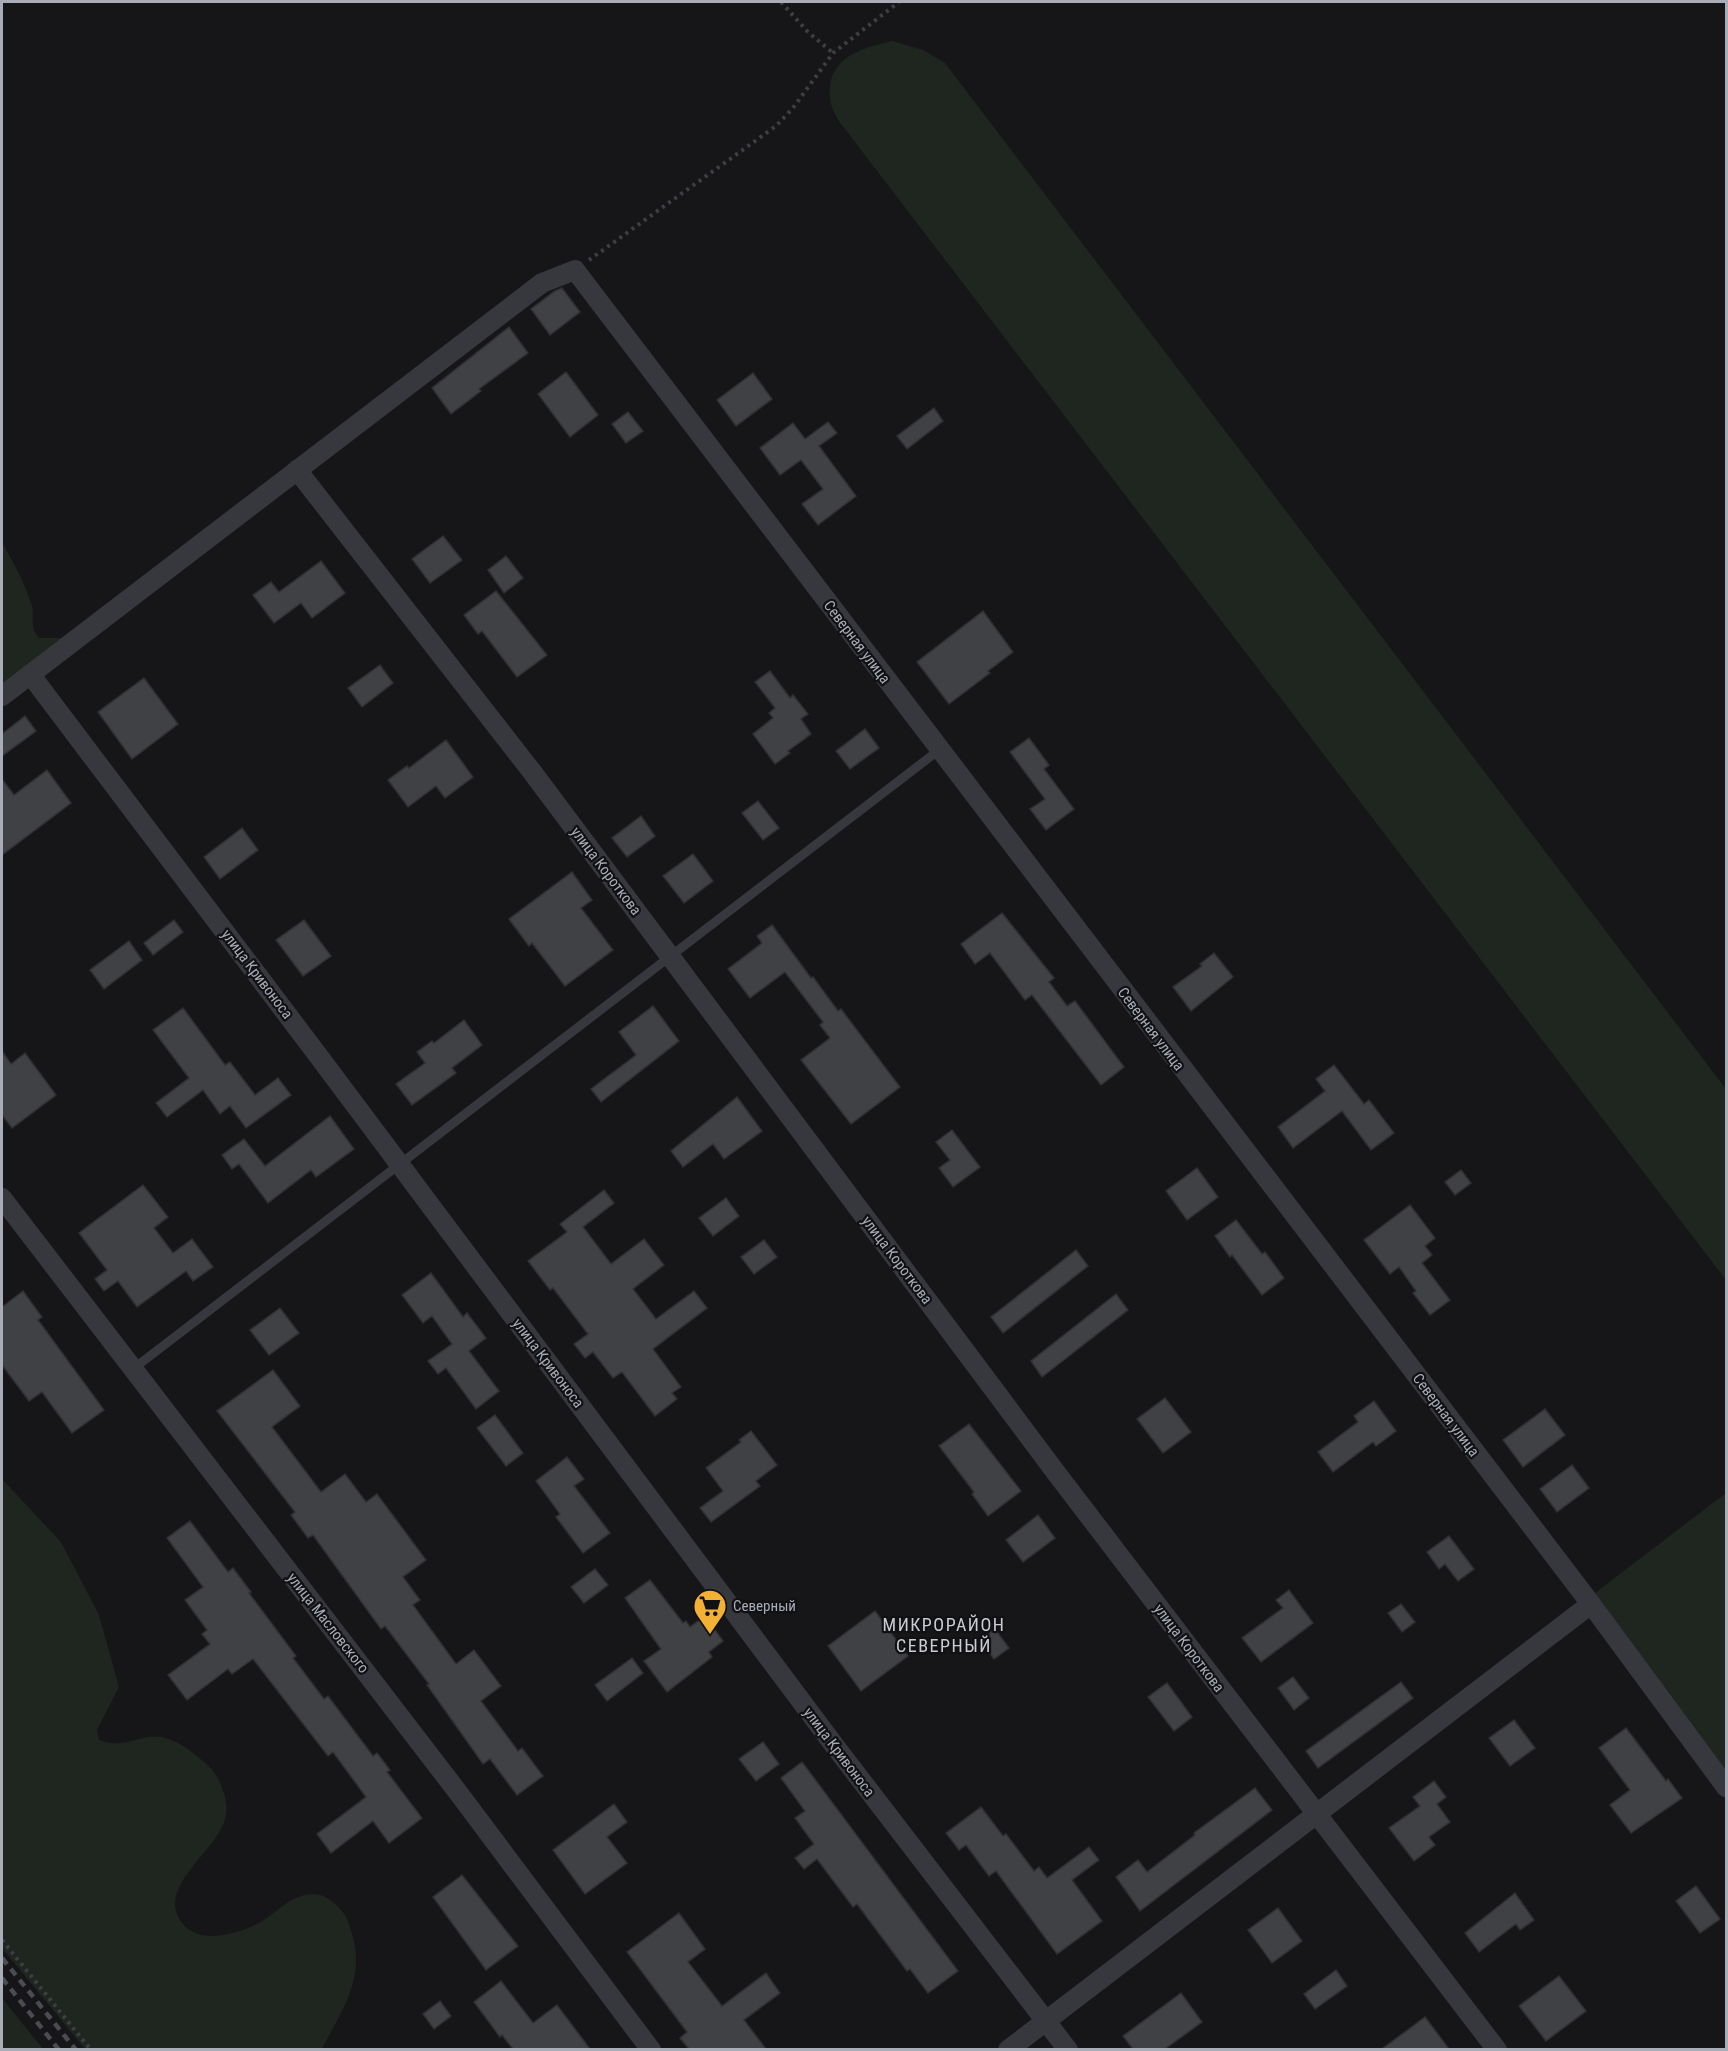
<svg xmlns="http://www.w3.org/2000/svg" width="1728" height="2051" viewBox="0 0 1728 2051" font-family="'Roboto Condensed',sans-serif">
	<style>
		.green { fill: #1e261f }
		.building { fill: #404145; stroke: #303034; stroke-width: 1.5 }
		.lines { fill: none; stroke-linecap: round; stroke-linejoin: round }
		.path { stroke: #3d3f44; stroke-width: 4; stroke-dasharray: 3 4.5; stroke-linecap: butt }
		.service { stroke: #37383d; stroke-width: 9 }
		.minor { stroke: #37383d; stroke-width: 20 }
		.rail { stroke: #4a4c52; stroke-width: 4.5; stroke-dasharray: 8 6; stroke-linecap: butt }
		.labels { text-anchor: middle; stroke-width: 4.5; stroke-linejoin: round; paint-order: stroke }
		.street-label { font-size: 15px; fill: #a8adb8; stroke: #111113 }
		.poi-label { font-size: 15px; fill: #a8adb8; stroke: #111113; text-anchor: start }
		.quarter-label { font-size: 18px; letter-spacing: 1.5px; fill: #c9ccd4; stroke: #111113 }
	</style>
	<rect width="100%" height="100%" fill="#161618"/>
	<g class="green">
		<path d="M 892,41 L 923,50 L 945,63 L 1726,1089 L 1726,1280 L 838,120 C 835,113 830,105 830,98 C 826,58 861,48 892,41 Z"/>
		<path d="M 2,542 C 13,562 24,581 31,603 C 36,617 28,625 39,638 L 62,638 L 2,684 Z"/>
		<path d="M 2,1479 L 61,1542 L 99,1615 L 119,1687 L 97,1730 L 99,1740 C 123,1750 142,1733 161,1737 C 177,1740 192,1751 204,1762 C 212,1768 219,1778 222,1788 C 226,1797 228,1808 225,1819 C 217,1852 153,1888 183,1924 C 200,1945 238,1934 259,1923 C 277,1913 291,1894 314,1894 C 325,1894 335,1903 341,1910 C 348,1917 349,1925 352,1934 C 366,1979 341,2011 322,2049 L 85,2049 L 2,1948 Z"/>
		<path d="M 1726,1493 L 1726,1770 L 1595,1593 Z"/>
		<path d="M 2,1998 L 43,2049 L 2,2049 Z"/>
	</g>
	<g class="building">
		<path d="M 562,288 L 580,312 L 550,335 L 531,309 L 555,291 Z"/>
		<path d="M 509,327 L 528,353 L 479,389 L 481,391 L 451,414 L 432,388 Z"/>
		<path d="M 566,372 L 598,415 L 570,437 L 538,394 Z"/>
		<path d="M 753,373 L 772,399 L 736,426 L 717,400 Z"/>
		<path d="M 934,408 L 943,421 L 907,449 L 897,436 Z"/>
		<path d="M 628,412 L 643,431 L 626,443 L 612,424 Z"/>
		<path d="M 828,422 L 837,433 L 819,446 L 856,496 L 818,525 L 802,504 L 823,489 L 801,460 L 780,475 L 760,448 L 793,423 L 805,439 Z"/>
		<path d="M 443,536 L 462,560 L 430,583 L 412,559 Z"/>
		<path d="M 506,556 L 523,578 L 504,593 L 488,570 Z"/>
		<path d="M 321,561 L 345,593 L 312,618 L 301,603 L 274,623 L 253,595 L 271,582 L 279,592 Z"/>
		<path d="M 496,591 L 547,655 L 517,677 L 482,631 L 478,634 L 464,615 Z"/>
		<path d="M 983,611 L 1013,652 L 988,671 L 990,673 L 949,704 L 917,662 Z"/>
		<path d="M 380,665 L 393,683 L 362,707 L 348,688 Z"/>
		<path d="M 770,671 L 790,698 L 793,695 L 808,714 L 801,719 L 811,734 L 788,751 L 790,753 L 775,764 L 753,734 L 773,718 L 769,713 L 775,708 L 755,682 Z"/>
		<path d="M 144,678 L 178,724 L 132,759 L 98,712 Z"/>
		<path d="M 25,716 L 36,731 L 2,756 L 2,734 Z"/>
		<path d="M 865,729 L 879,748 L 850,769 L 836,751 Z"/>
		<path d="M 1029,738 L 1049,765 L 1044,769 L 1074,809 L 1046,830 L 1030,809 L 1045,799 L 1010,752 Z"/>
		<path d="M 446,740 L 473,777 L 445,798 L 436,786 L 408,807 L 388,780 L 407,766 L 409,768 Z"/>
		<path d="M 47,770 L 71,803 L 2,855 L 2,779 L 14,795 Z"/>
		<path d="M 758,801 L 779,828 L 763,840 L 742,813 Z"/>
		<path d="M 641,816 L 655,836 L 627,857 L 612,838 Z"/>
		<path d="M 242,828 L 258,850 L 220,879 L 204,857 Z"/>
		<path d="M 693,854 L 713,881 L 684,903 L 663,876 Z"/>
		<path d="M 572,872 L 592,900 L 581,908 L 613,950 L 565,986 L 532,943 L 529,946 L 509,919 Z"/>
		<path d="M 1002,913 L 1054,978 L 1049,982 L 1067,1006 L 1075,1001 L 1124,1067 L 1101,1085 L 1032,995 L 1025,1000 L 990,953 L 975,964 L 961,944 Z"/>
		<path d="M 174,920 L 183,932 L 153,955 L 144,943 Z"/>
		<path d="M 304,920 L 331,956 L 303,976 L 276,940 Z"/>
		<path d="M 772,925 L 811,978 L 813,977 L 838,1011 L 841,1009 L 900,1087 L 851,1124 L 801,1060 L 830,1038 L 820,1025 L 823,1022 L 785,972 L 750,998 L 728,969 L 762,943 L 757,936 Z"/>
		<path d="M 129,941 L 142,960 L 104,989 L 90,970 Z"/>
		<path d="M 1214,953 L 1233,977 L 1191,1011 L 1173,987 L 1202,966 L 1200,964 Z"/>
		<path d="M 653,1006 L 679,1041 L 601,1102 L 591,1089 L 636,1055 L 619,1032 Z"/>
		<path d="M 183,1008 L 225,1065 L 230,1062 L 255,1095 L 278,1078 L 291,1095 L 246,1128 L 230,1106 L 220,1114 L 203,1090 L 167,1117 L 156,1103 L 189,1078 L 153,1030 Z"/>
		<path d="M 464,1020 L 482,1045 L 452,1068 L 456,1073 L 412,1105 L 396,1084 L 425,1063 L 417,1052 L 432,1041 L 434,1043 Z"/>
		<path d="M 2,1051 L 11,1064 L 25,1053 L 56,1095 L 12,1128 L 2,1115 Z"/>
		<path d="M 1334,1065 L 1364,1104 L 1369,1100 L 1394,1133 L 1371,1150 L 1342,1111 L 1293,1148 L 1278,1127 L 1325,1091 L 1316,1079 Z"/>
		<path d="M 737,1097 L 762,1131 L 724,1159 L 713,1144 L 683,1167 L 671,1151 Z"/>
		<path d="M 330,1116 L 354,1149 L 316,1177 L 311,1170 L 268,1203 L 239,1164 L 232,1169 L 222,1155 L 244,1139 L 265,1166 Z"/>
		<path d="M 952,1130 L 980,1167 L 953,1187 L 939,1168 L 950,1160 L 936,1142 Z"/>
		<path d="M 1197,1168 L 1218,1197 L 1187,1220 L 1166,1191 Z"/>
		<path d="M 1461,1170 L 1471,1183 L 1455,1195 L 1445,1182 Z"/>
		<path d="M 143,1185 L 168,1217 L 154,1228 L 173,1253 L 192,1239 L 213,1267 L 193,1281 L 186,1271 L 137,1307 L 118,1281 L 104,1291 L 95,1279 L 107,1270 L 79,1233 Z"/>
		<path d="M 604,1190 L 614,1203 L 583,1227 L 611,1264 L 644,1239 L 664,1265 L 633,1289 L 656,1319 L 694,1291 L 707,1308 L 653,1349 L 681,1387 L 672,1393 L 677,1399 L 655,1416 L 622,1372 L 613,1378 L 593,1352 L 585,1358 L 574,1344 L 588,1334 L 553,1288 L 550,1290 L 528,1261 L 567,1232 L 560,1224 Z"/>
		<path d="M 726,1198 L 739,1216 L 713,1236 L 699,1218 Z"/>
		<path d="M 1410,1205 L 1435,1238 L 1425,1246 L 1432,1255 L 1422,1263 L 1450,1300 L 1430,1315 L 1413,1293 L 1416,1291 L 1399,1267 L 1390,1274 L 1364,1240 Z"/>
		<path d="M 1236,1220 L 1262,1254 L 1265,1252 L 1284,1278 L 1262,1295 L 1232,1255 L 1230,1257 L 1215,1236 Z"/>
		<path d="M 764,1240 L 777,1257 L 754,1274 L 741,1257 Z"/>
		<path d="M 1076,1250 L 1088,1266 L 1003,1333 L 991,1317 Z"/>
		<path d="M 431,1273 L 463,1317 L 467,1313 L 486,1338 L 469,1351 L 499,1391 L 476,1409 L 446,1368 L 438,1374 L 428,1361 L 452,1344 L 432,1316 L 423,1323 L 402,1295 Z"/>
		<path d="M 23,1291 L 42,1317 L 38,1320 L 104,1410 L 72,1433 L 42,1392 L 29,1401 L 2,1365 L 2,1307 Z"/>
		<path d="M 1116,1294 L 1128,1310 L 1042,1377 L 1031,1361 Z"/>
		<path d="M 280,1308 L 299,1333 L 269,1355 L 250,1330 Z"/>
		<path d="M 273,1370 L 300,1406 L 272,1427 L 321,1492 L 345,1474 L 366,1502 L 377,1494 L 426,1560 L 403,1577 L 420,1600 L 413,1605 L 456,1664 L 474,1650 L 501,1686 L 481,1701 L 518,1751 L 522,1748 L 543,1776 L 517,1795 L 490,1759 L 483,1764 L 427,1685 L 429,1684 L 385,1626 L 381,1629 L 313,1535 L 308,1538 L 291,1515 L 295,1512 L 217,1411 Z"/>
		<path d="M 1165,1398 L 1191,1432 L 1163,1453 L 1137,1419 Z"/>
		<path d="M 1374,1401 L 1396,1431 L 1376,1446 L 1373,1442 L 1333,1472 L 1318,1452 L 1358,1422 L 1354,1416 Z"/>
		<path d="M 1545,1409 L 1565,1435 L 1523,1467 L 1503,1440 Z"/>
		<path d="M 495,1415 L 523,1453 L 506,1466 L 477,1428 Z"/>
		<path d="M 969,1424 L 1021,1491 L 988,1516 L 972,1494 L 974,1492 L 939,1446 Z"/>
		<path d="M 751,1431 L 777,1465 L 756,1481 L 760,1486 L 711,1522 L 700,1508 L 723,1491 L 706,1468 L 741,1442 L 739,1440 Z"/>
		<path d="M 567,1457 L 584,1479 L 574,1486 L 610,1533 L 583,1553 L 556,1517 L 560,1514 L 536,1481 Z"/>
		<path d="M 1572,1465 L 1589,1488 L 1557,1512 L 1540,1489 Z"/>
		<path d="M 1038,1515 L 1055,1538 L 1023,1562 L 1006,1540 Z"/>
		<path d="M 190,1521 L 228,1572 L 233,1568 L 251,1592 L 249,1593 L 296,1656 L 293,1658 L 324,1699 L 328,1696 L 373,1756 L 377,1753 L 390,1770 L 387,1772 L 422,1818 L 389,1843 L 373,1821 L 331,1853 L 317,1834 L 366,1797 L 333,1752 L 328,1756 L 253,1659 L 232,1674 L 228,1669 L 187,1700 L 168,1675 L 210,1644 L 202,1634 L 207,1630 L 185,1600 L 203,1587 L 167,1538 Z"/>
		<path d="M 1449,1536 L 1474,1569 L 1458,1581 L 1445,1564 L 1439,1569 L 1427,1552 Z"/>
		<path d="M 595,1569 L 608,1585 L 584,1603 L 571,1587 Z"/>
		<path d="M 650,1580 L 683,1623 L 686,1621 L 690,1627 L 705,1616 L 723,1641 L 709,1652 L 712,1657 L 667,1692 L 644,1661 L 661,1649 L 625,1598 Z"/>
		<path d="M 1289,1590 L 1313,1623 L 1261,1662 L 1242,1638 L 1283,1608 L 1276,1600 Z"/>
		<path d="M 1401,1604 L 1415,1622 L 1402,1632 L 1388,1613 Z"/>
		<path d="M 875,1611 L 908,1656 L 861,1691 L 828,1646 Z"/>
		<path d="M 995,1629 L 1009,1648 L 994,1659 L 980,1640 Z"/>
		<path d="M 632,1658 L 643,1673 L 607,1701 L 595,1685 Z"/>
		<path d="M 1293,1677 L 1309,1698 L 1294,1710 L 1278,1688 Z"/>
		<path d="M 1401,1682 L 1413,1698 L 1318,1768 L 1306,1751 Z"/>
		<path d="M 1167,1683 L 1192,1717 L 1174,1731 L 1148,1697 Z"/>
		<path d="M 1514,1720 L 1535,1748 L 1510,1766 L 1489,1738 Z"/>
		<path d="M 1626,1728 L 1666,1781 L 1668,1779 L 1682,1798 L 1631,1833 L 1610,1805 L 1630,1790 L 1599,1748 Z"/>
		<path d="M 763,1742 L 779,1764 L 756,1781 L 739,1759 Z"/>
		<path d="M 802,1762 L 958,1971 L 928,1993 L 910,1969 L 907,1971 L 857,1904 L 853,1907 L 817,1859 L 804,1869 L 795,1858 L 814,1844 L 795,1818 L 805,1811 L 781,1778 Z"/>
		<path d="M 1434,1781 L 1446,1797 L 1437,1804 L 1450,1822 L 1429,1837 L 1435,1845 L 1414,1861 L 1389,1828 L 1420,1806 L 1413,1797 Z"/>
		<path d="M 1255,1788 L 1272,1810 L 1140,1911 L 1116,1877 L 1138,1860 L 1147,1872 L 1195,1835 L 1194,1833 Z"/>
		<path d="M 614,1804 L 627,1822 L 607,1837 L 627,1863 L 585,1894 L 553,1850 Z"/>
		<path d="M 981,1807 L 1003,1836 L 1006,1834 L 1034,1871 L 1039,1867 L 1047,1878 L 1089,1847 L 1099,1860 L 1072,1880 L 1102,1921 L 1057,1954 L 996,1871 L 989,1876 L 966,1845 L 959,1850 L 946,1833 Z"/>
		<path d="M 462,1875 L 518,1946 L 486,1970 L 433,1897 Z"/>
		<path d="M 1696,1886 L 1720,1919 L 1700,1933 L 1676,1901 Z"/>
		<path d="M 1515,1893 L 1534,1920 L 1520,1930 L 1516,1924 L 1479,1952 L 1465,1933 Z"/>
		<path d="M 1278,1908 L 1302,1941 L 1272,1963 L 1248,1930 Z"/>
		<path d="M 679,1913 L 705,1949 L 688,1962 L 722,2006 L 766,1973 L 780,1993 L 744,2020 L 766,2049 L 689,2049 L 680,2038 L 687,2032 L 627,1952 Z"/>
		<path d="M 1336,1970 L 1347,1986 L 1315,2009 L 1304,1994 Z"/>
		<path d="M 1559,1976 L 1586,2011 L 1546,2041 L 1519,2006 Z"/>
		<path d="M 501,1981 L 533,2023 L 557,2005 L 590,2049 L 513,2049 L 502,2035 L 500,2037 L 474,2002 Z"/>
		<path d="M 1181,1993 L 1202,2022 L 1165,2049 L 1133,2049 L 1123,2036 Z"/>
		<path d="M 440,2001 L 451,2016 L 434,2029 L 423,2014 Z"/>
		<path d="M 1425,2017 L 1449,2049 L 1382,2049 Z"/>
	</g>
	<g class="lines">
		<g class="path">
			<path d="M 781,2 L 808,32 L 833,53"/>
			<path d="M 589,260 L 776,126 L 793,108 L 833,53 L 899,2"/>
			<path d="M 2,1940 L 91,2050"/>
		</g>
		<path class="service" d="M 133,1369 L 939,750"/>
		<g class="minor">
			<path d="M 297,470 L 533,773 L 1057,1474 L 1497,2050"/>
			<path d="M 30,674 L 323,1062 L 834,1745 L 1068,2050"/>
			<path d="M 2,696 L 542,283 L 575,270 L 1591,1604 L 1726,1787"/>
			<path d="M 2,1198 L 460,1795 L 651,2050"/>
			<path d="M 1008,2050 L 1591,1604"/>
		</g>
		<g class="rail">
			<path d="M 2,1958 L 76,2050"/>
			<path d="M 2,1978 L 59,2050"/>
		</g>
	</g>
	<defs>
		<symbol id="supermarket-pin" viewBox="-11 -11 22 30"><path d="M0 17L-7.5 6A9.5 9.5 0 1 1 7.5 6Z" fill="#f2b134" stroke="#111113"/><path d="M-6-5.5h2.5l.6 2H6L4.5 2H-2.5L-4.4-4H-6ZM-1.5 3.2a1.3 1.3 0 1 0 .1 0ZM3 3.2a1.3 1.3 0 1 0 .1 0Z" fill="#111"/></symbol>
	</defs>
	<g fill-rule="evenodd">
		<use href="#supermarket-pin" x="691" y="1587" width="38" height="52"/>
	</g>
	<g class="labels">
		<g class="street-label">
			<text transform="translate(857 642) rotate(53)" y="5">Северная улица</text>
			<text transform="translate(606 871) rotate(53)" y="5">улица Короткова</text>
			<text transform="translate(257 974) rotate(53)" y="5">улица Кривоноса</text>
			<text transform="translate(1151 1029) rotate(53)" y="5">Северная улица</text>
			<text transform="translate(897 1260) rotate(53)" y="5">улица Короткова</text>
			<text transform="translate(548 1363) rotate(53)" y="5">улица Кривоноса</text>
			<text transform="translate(1446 1415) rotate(53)" y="5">Северная улица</text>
			<text transform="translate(328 1623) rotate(52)" y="5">улица Масловского</text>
			<text transform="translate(1189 1648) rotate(53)" y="5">улица Короткова</text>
			<text transform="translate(839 1752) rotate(53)" y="5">улица Кривоноса</text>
		</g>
		<g class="poi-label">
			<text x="733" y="1611">Северный</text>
		</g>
		<g class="quarter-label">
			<text x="944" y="1631">МИКРОРАЙОН<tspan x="944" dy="21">СЕВЕРНЫЙ</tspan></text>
		</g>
	</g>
	<rect width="1728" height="2051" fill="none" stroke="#a8adb8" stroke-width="6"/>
</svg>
